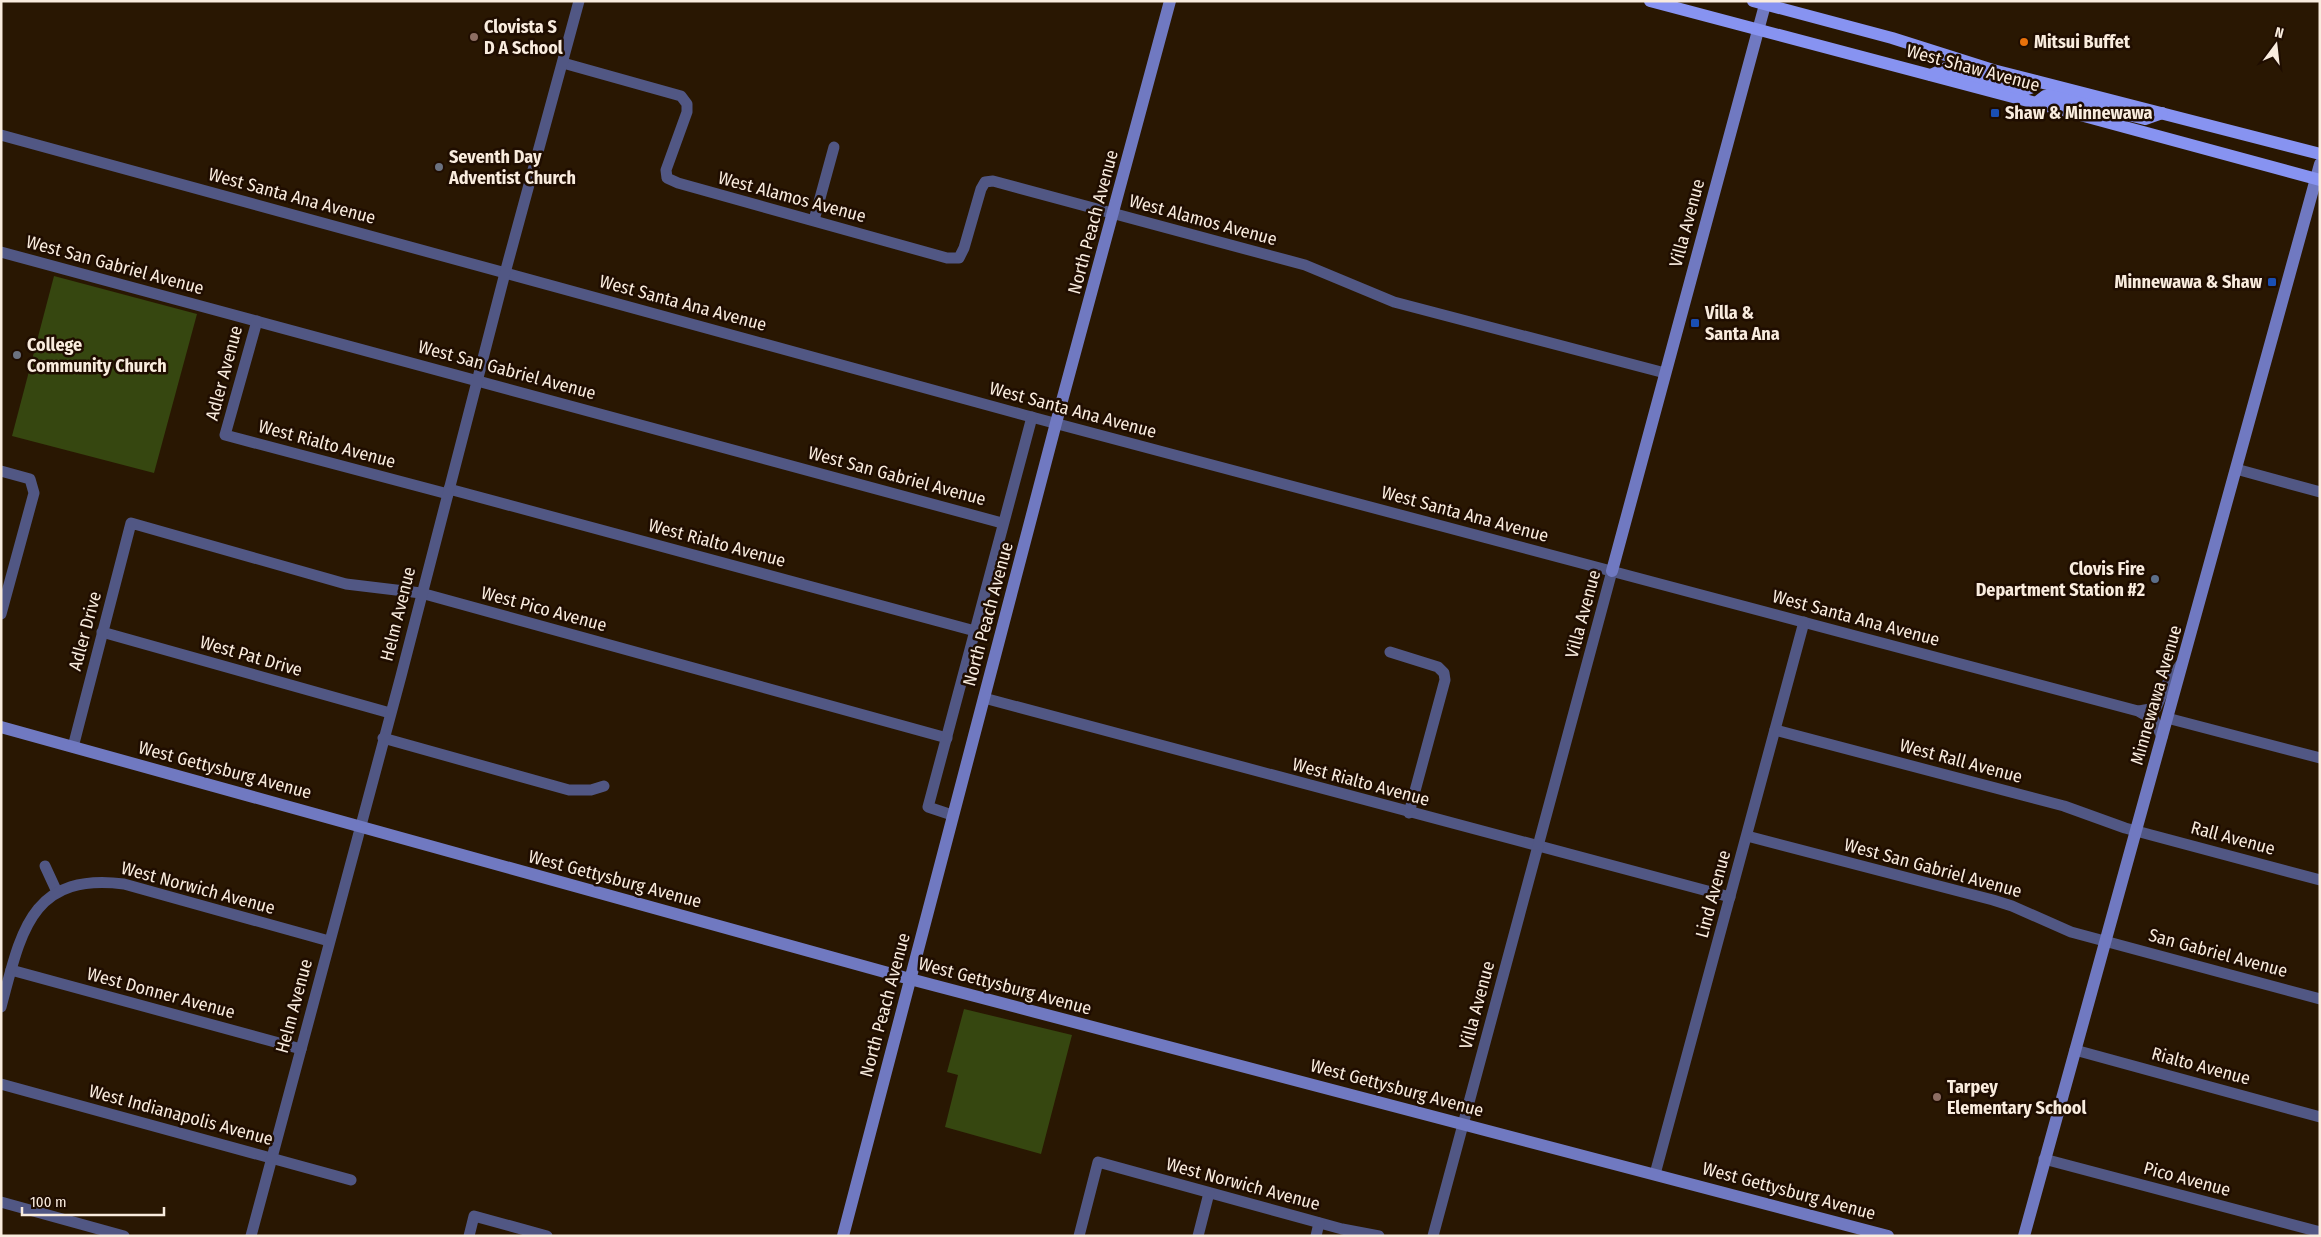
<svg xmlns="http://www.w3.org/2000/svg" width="2321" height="1237" viewBox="0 0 2321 1237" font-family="'Fira Sans Condensed',sans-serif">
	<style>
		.green { fill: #364710 }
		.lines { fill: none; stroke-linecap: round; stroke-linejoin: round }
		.street { stroke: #515784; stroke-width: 11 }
		.secondary { stroke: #7079c1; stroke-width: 12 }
		.primary { stroke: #8793f1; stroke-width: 12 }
		.education-dot { fill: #8d6e63; stroke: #1f0d00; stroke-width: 2 }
		.food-dot { fill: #e8710a; stroke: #1f0d00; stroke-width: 2 }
		.transit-dot { fill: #1a4fb4; stroke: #1f0d00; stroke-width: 2 }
		.worship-dot { fill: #6b7280; stroke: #1f0d00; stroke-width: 2 }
		.service-dot { fill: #5c6f8a; stroke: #1f0d00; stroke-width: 2 }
		.labels { text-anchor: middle; stroke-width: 5; stroke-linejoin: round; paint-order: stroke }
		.poi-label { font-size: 18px; font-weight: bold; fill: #f9ecde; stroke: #1f0d00; text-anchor: start }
		.street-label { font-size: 18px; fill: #f9ecde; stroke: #1f0d00 }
	</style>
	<rect width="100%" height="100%" fill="#291702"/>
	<g class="green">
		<path d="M 54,276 L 197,314 L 154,473 L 12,436 Z"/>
		<path d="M 964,1009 L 1072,1035 L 1041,1154 L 945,1127 L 958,1075 L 947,1072 Z"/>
	</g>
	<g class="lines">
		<g class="street">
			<path d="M 563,63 L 681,96 L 687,104 L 687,112 L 666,170 L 667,178 L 678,183 L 947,258 L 959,258 L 964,248 L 981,189 L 985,182 L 993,181 L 1305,265 L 1394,302 L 1665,373"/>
			<path d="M 1,135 L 1024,415 L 2138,711 L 2154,720 L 2162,737"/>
			<path d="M 814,220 L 834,147"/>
			<path d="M 1,252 L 1002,523"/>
			<path d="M 257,321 L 225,435 L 448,494"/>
			<path d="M 2236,469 L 2320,492"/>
			<path d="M 1,471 L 30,479 L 34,493 L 1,614"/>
			<path d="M 449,489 L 975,631"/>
			<path d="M 102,632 L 390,713"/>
			<path d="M 1390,652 L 1438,667 L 1444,673 L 1445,680 L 1409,813"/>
			<path d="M 984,698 L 1730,897"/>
			<path d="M 2139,711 L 2156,708 L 2165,687 L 2181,664"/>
			<path d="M 2167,718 L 2320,758"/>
			<path d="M 1775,730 L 2064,806 L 2125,828 L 2320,880"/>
			<path d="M 383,738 L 569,790 L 591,790 L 604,786"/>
			<path d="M 73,747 L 131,523 L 346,584 L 421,593 L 947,738"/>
			<path d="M 952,815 L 928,807 L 1032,417"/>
			<path d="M 1747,836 L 1993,900 L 2012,906 L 2071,932 L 2320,999"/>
			<path d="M 45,866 L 57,892"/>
			<path d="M 11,970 L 301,1049"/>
			<path d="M 1,1007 C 21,933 30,872 124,884 L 329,941"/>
			<path d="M 2075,1050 L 2320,1117"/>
			<path d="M 1,1084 L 351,1180"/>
			<path d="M 2044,1159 L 2320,1232"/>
			<path d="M 1655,1174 L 1804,622"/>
			<path d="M 1,1202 L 124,1236"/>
			<path d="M 251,1236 L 401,676 L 505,273 L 579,1"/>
			<path d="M 469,1236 L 474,1216 L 547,1236"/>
			<path d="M 1079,1236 L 1098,1162 L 1342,1229 L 1379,1236"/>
			<path d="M 1198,1236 L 1209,1193"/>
			<path d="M 1316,1236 L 1319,1223"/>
			<path d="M 1433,1236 L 1612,571"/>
		</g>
		<g class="secondary">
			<path d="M 1612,571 L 1766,1"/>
			<path d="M 1,727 L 910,979 L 1888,1236"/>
			<path d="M 843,1236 L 1056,423 L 1170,1"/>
			<path d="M 2024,1236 L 2320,164"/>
		</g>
		<g class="primary">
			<path d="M 1650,1 L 2036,103 L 2320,180"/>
			<path d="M 1753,1 L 1892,38 L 1993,70 L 2320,154"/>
			<path d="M 1931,75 L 1946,68 L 2025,90 L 2033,87 L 2035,81"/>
			<path d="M 2036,103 L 2045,96 L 2051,96 L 2145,119 L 2162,113"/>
		</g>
	</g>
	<g class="education-dot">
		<circle cx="474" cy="37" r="5"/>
		<circle cx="1937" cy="1097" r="5"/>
	</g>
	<circle class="food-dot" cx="2024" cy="42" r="5"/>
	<g class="transit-dot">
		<rect x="1990" y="108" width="10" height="10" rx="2.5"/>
		<rect x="2267" y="277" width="10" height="10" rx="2.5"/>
		<rect x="1690" y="318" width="10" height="10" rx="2.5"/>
	</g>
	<g class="worship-dot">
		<circle cx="439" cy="167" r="5"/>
		<circle cx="17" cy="355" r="5"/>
	</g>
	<circle class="service-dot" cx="2155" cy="579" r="5"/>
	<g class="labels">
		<g class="poi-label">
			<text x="484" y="33">Clovista S<tspan x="484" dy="21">D A School</tspan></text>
			<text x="2034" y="48">Mitsui Buffet</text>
			<text x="2005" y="119">Shaw &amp; Minnewawa</text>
			<text x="449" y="163">Seventh Day<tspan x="449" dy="21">Adventist Church</tspan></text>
			<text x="2262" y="288" text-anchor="end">Minnewawa &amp; Shaw</text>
			<text x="1705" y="319">Villa &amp;<tspan x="1705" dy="21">Santa Ana</tspan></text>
			<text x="27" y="351">College<tspan x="27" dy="21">Community Church</tspan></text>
			<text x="2145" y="575" text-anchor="end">Clovis Fire<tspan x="2145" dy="21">Department Station #2</tspan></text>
			<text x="1947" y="1093">Tarpey<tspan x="1947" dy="21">Elementary School</tspan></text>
		</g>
		<g class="street-label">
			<text transform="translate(1973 68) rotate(15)" y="6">West Shaw Avenue</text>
			<text transform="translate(292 196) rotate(15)" y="6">West Santa Ana Avenue</text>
			<text transform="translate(792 197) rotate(15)" y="6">West Alamos Avenue</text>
			<text transform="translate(1203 220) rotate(15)" y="6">West Alamos Avenue</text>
			<text transform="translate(1093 222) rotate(-75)" y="6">North Peach Avenue</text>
			<text transform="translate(1687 223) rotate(-75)" y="6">Villa Avenue</text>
			<text transform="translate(115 265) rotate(15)" y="6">West San Gabriel Avenue</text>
			<text transform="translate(683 303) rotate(15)" y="6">West Santa Ana Avenue</text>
			<text transform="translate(507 370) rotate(15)" y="6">West San Gabriel Avenue</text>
			<text transform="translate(224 373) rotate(-75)" y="6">Adler Avenue</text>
			<text transform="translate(1073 410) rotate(15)" y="6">West Santa Ana Avenue</text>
			<text transform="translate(327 444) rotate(15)" y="6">West Rialto Avenue</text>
			<text transform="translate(897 476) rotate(15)" y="6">West San Gabriel Avenue</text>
			<text transform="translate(1465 514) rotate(15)" y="6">West Santa Ana Avenue</text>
			<text transform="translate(717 543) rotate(15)" y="6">West Rialto Avenue</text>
			<text transform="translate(544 609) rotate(15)" y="6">West Pico Avenue</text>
			<text transform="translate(398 614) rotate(-76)" y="6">Helm Avenue</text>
			<text transform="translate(988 614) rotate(-75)" y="6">North Peach Avenue</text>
			<text transform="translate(1583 614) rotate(-75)" y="6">Villa Avenue</text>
			<text transform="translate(1856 618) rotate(15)" y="6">West Santa Ana Avenue</text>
			<text transform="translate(85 631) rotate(-75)" y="6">Adler Drive</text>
			<text transform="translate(251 656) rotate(16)" y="6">West Pat Drive</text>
			<text transform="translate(2156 695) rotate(-74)" y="6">Minnewawa Avenue</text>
			<text transform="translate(1961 761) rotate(15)" y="6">West Rall Avenue</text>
			<text transform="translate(225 770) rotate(15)" y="6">West Gettysburg Avenue</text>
			<text transform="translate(1361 782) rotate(15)" y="6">West Rialto Avenue</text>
			<text transform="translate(2233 838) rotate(15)" y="6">Rall Avenue</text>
			<text transform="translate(1933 868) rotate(15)" y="6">West San Gabriel Avenue</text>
			<text transform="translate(615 879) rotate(15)" y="6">West Gettysburg Avenue</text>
			<text transform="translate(198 888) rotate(15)" y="6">West Norwich Avenue</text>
			<text transform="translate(1713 894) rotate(-75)" y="6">Lind Avenue</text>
			<text transform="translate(2218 953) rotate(15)" y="6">San Gabriel Avenue</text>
			<text transform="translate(1005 986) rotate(15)" y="6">West Gettysburg Avenue</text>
			<text transform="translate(161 993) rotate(15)" y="6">West Donner Avenue</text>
			<text transform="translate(885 1005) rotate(-75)" y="6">North Peach Avenue</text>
			<text transform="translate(1477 1005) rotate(-75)" y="6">Villa Avenue</text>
			<text transform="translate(294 1006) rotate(-75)" y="6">Helm Avenue</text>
			<text transform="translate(2201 1066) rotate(15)" y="6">Rialto Avenue</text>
			<text transform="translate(1397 1088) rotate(15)" y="6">West Gettysburg Avenue</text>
			<text transform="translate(181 1115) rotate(15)" y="6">West Indianapolis Avenue</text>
			<text transform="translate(2187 1179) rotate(15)" y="6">Pico Avenue</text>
			<text transform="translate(1243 1184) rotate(15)" y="6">West Norwich Avenue</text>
			<text transform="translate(1789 1191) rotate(15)" y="6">West Gettysburg Avenue</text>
		</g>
	</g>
	<rect width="2321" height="1237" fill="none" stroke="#f9ecde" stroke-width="5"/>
	<g transform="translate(2276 45) rotate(15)" stroke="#1f0d00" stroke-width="4" paint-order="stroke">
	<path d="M0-4L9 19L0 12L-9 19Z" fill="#f9ecde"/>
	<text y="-8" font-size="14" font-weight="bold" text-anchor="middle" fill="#f9ecde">N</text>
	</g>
	<path d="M22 1207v8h142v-8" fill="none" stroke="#f9ecde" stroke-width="2.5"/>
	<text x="30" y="1207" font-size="15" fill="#f9ecde" stroke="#1f0d00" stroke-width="4" paint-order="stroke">100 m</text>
</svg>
